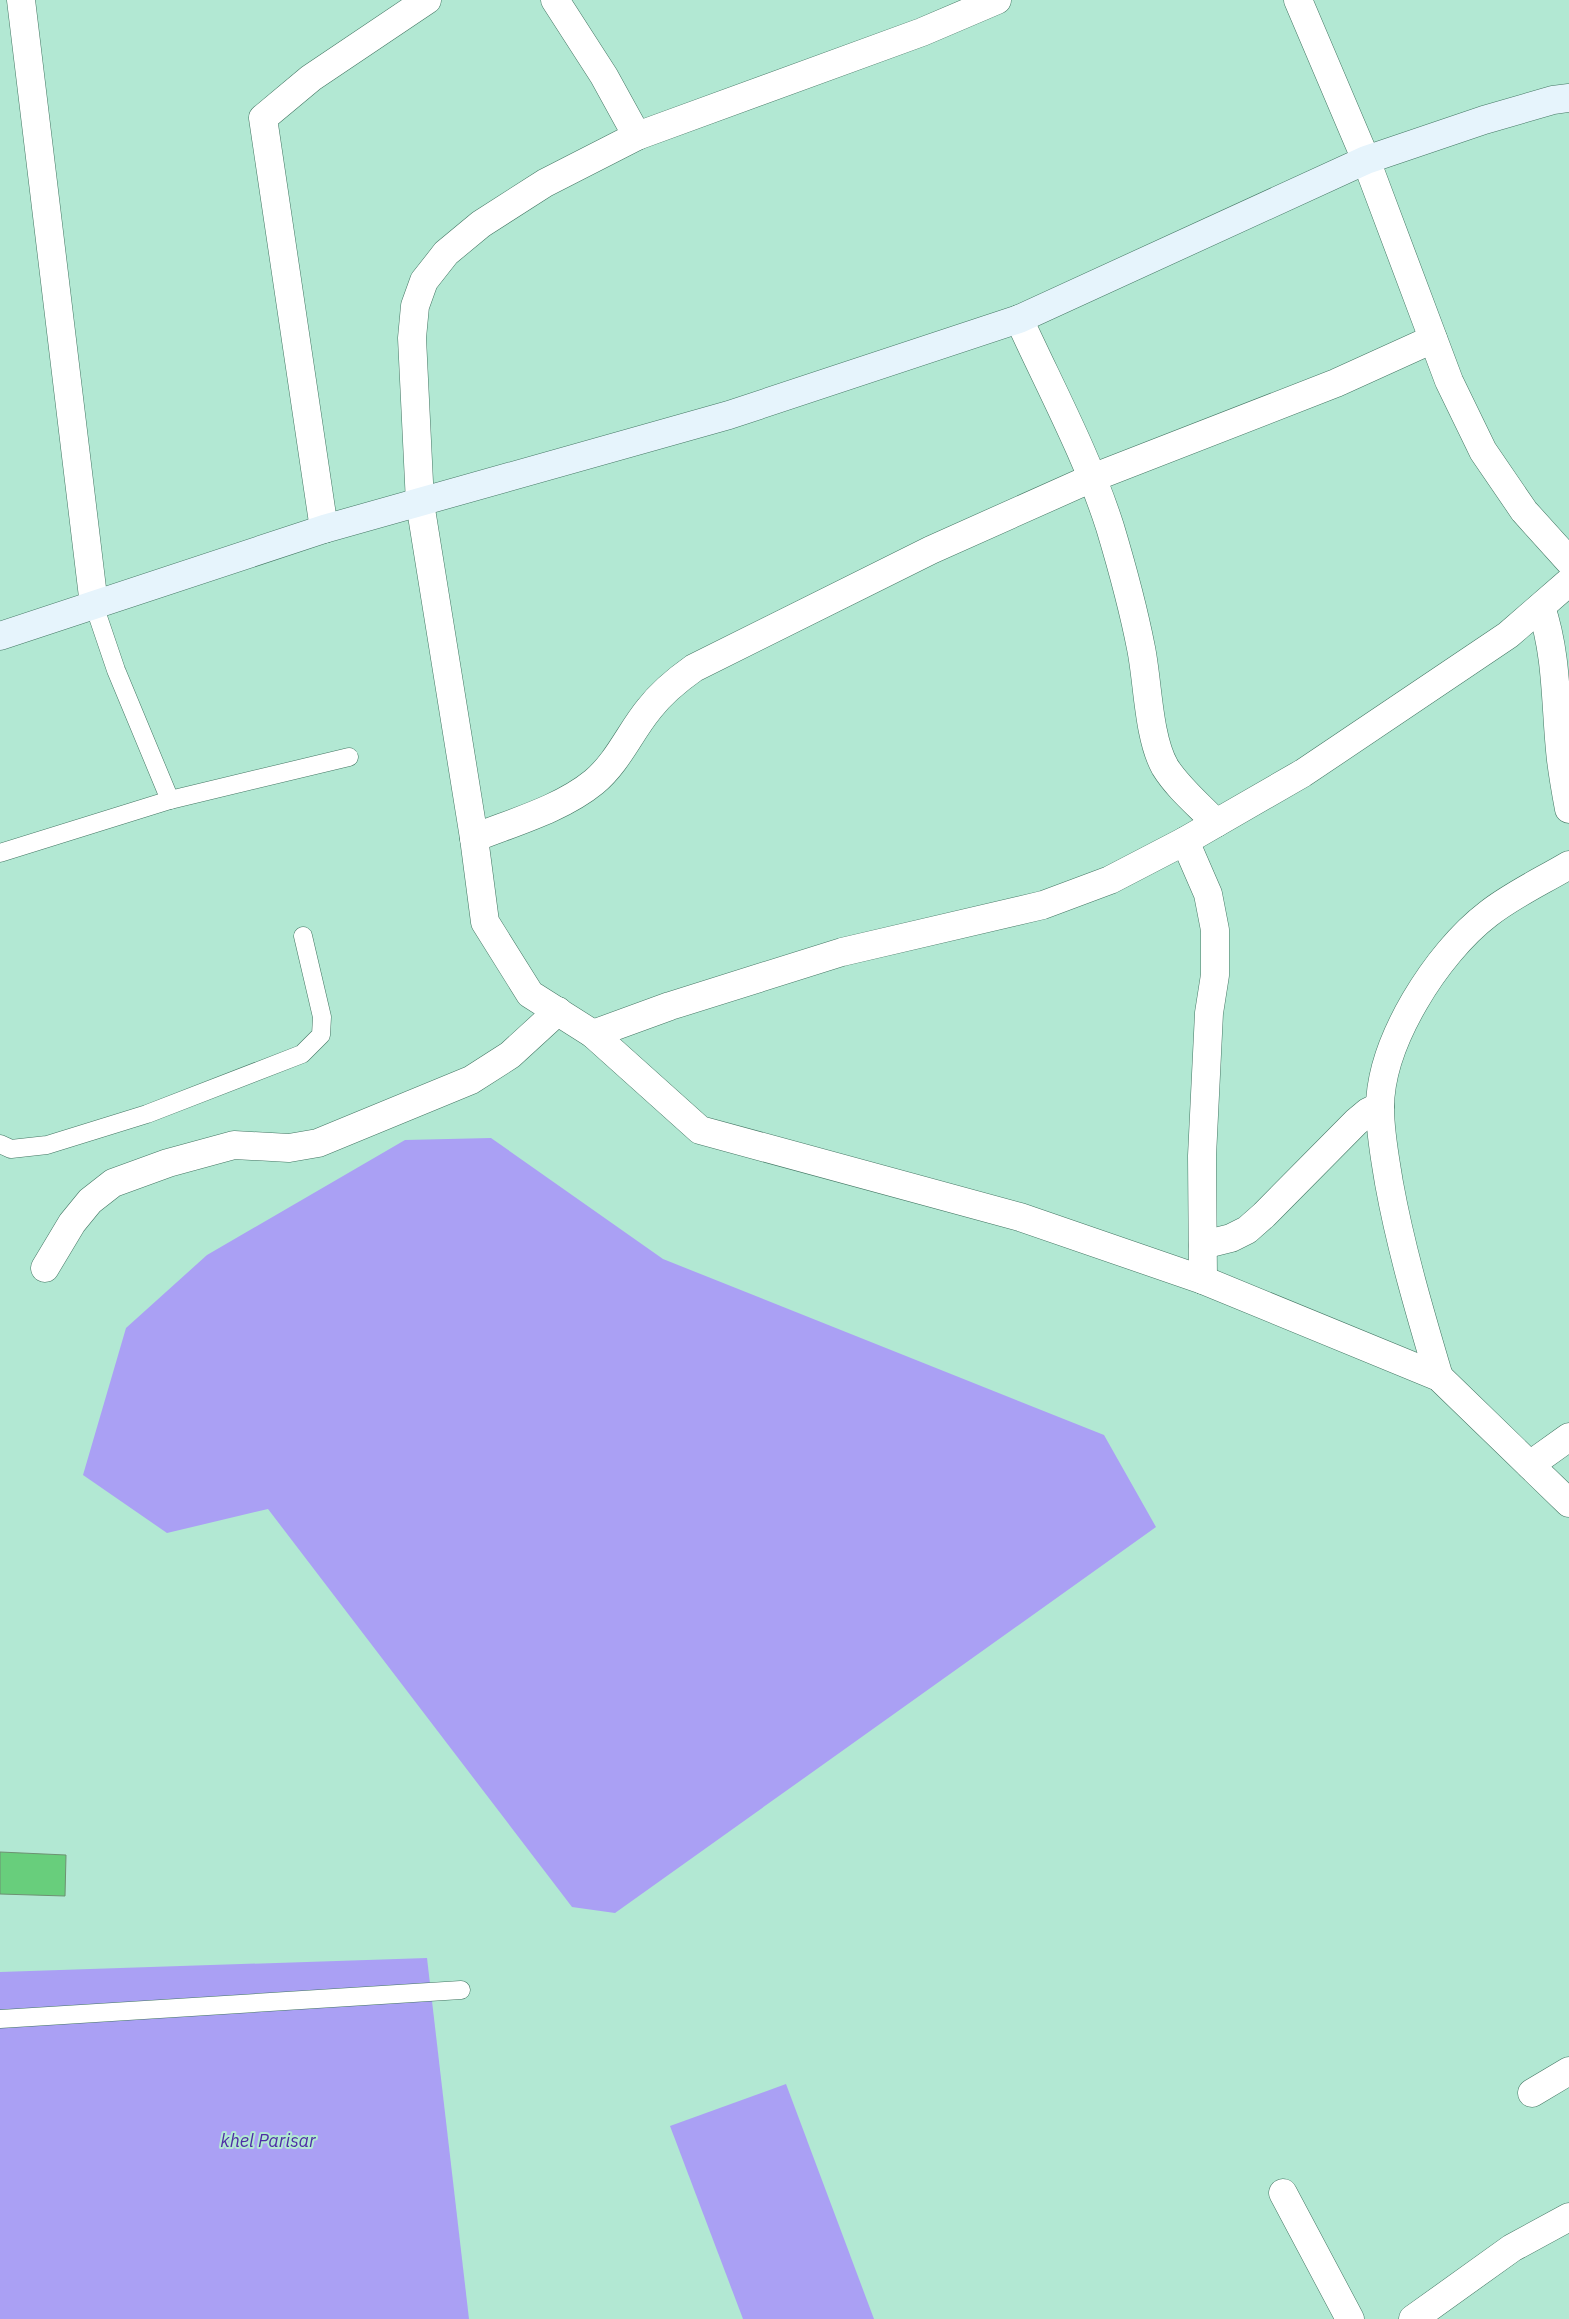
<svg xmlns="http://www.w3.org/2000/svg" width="1569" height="2319" viewBox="0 0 1569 2319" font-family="'IBM Plex Sans',sans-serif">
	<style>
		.water { fill: #aaa0f4 }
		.building { fill: #68ce7c; stroke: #6d9172 }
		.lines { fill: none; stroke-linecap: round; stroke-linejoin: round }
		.lane-casing { stroke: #437663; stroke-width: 19 }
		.street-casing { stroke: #437663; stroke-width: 29 }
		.secondary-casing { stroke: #437663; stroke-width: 29 }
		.lane { stroke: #fff; stroke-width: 18 }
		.street { stroke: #fff; stroke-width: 28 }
		.secondary { stroke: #e6f4fc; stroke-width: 28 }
		.labels { text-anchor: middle; stroke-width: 4; stroke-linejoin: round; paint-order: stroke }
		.water-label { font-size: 18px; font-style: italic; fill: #4e2ea5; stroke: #b2e8d3 }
	</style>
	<rect width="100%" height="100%" fill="#b2e8d3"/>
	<g class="water">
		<path d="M 491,1138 L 663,1259 L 1104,1435 L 1156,1527 L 615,1913 L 572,1907 L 268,1509 L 167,1533 L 83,1475 L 126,1328 L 207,1255 L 405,1140 Z"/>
		<path d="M 427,1958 L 469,2319 L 0,2319 L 0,1972 Z"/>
		<path d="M 786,2084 L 874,2319 L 743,2319 L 670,2126 Z"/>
	</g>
	<path class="building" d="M 0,1852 L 66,1855 L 65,1896 L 0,1894 Z"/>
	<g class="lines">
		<defs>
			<g id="lane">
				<path d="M 94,605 L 116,670 L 170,800"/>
				<path d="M 0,853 L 170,800 L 349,757"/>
				<path d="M 0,1144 L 11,1149 L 47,1145 L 147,1114 L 302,1054 L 321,1035 L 322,1017 L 303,936"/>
				<path d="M 0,2019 L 461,1990"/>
			</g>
			<g id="street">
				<path d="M 21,0 L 94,605"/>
				<path d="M 555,0 L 604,76 L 637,136"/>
				<path d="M 997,0 L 922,32 L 637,136 L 545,183 L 481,224 L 446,253 L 424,281 L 415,306 L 412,338 L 420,503 L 474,838 L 485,922 L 530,994 L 593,1034 L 700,1130 L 1020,1217 L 1203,1280 L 1439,1377 L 1569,1503"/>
				<path d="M 1298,0 L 1366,160 L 1449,381 L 1483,451 L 1524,511 L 1569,561"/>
				<path d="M 1019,319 C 1050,387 1087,455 1110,527 C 1122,567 1133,607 1141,648 C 1148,682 1148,737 1165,767 C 1178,788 1199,805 1216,823"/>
				<path d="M 324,529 L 263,118 L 311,78 L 427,0"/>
				<path d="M 1541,607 C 1558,657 1555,708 1561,760 C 1563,776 1566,793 1569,809"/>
				<path d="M 474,838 C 514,822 561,809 594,782 C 618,762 630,732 649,709 C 662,692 677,680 694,668 L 931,550 L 1092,478 L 1336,383 L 1433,339"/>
				<path d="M 1185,841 L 1208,894 L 1215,930 L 1215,975 L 1209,1013 L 1202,1156 L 1203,1280"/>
				<path d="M 593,1034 L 670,1006 L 842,952 L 1043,905 L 1110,880 L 1185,841 L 1303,773 L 1508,635 L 1569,582"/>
				<path d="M 1203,1245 L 1231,1238 L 1247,1230 L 1264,1215 L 1356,1122 L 1368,1112 L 1380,1106"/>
				<path d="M 45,1268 L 72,1223 L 90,1201 L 113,1183 L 168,1163 L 234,1145 L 289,1148 L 318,1143 L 471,1080 L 510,1055 L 558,1011"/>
				<path d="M 1439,1377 C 1420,1313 1401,1249 1389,1183 C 1385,1158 1380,1133 1380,1108 C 1380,1042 1437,953 1488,914 C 1512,895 1542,881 1569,865"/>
				<path d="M 1530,1465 L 1569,1437"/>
				<path d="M 1532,2093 L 1569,2071"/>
				<path d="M 1283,2193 L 1350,2319"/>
				<path d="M 1413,2319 L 1512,2248 L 1569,2217"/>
			</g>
			<path id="secondary" d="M 0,636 L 324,529 L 729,415 L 1019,319 L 1366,160 L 1484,120 L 1553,100 L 1569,98"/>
		</defs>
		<use href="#lane" class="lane-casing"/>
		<use href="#street" class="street-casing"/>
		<use href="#secondary" class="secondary-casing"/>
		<use href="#lane" class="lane"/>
		<use href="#street" class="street"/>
		<use href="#secondary" class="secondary"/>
	</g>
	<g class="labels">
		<g class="water-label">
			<text x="268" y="2147">khel Parisar</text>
		</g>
	</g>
</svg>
